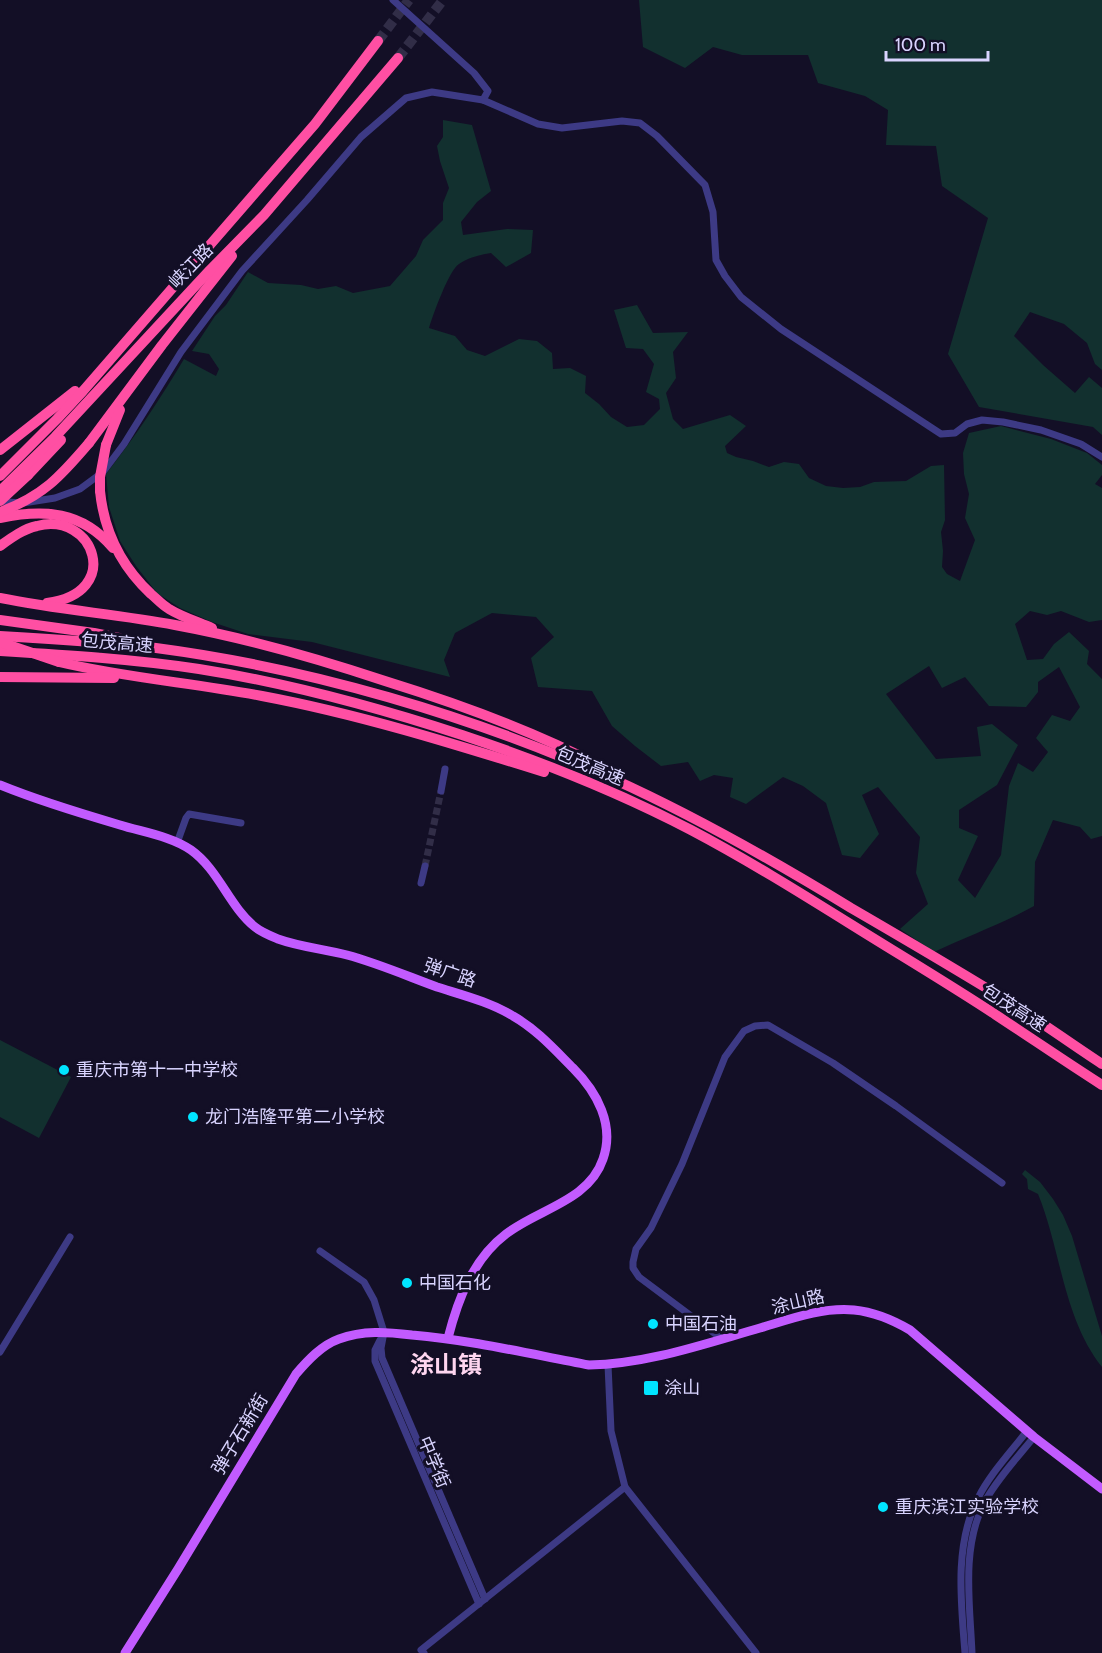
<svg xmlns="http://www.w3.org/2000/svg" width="1102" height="1653" viewBox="0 0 1102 1653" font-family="Cabin,'Noto Sans SC',sans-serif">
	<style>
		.green { fill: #12302f; fill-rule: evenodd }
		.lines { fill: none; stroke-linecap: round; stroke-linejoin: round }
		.minor-tunnel { stroke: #312d47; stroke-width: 7; stroke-dasharray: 7 3.5; stroke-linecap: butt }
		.highway-tunnel { stroke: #312d47; stroke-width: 10; stroke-dasharray: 10 5; stroke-linecap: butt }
		.minor { stroke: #3d3a85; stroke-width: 7 }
		.major { stroke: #c25bff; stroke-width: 9 }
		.highway { stroke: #ff4fa3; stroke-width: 10 }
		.highway-bridge { stroke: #ff4fa3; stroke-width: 10 }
		.poi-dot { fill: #00e5ff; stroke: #130f26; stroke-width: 2 }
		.labels { text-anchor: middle; stroke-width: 6; stroke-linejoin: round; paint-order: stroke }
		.street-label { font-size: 18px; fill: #d9d4ff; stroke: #130f26 }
		.poi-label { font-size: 18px; fill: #d9d4ff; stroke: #130f26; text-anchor: start }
		.district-label { font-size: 24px; font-weight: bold; fill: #ffd6f0; stroke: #130f26 }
	</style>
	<rect width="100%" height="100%" fill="#130f26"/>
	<g class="green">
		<path d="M 639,0 L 1102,0 L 1102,370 L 1095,364 L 1087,343 L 1064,324 L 1030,312 L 1014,336 L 1043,365 L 1075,393 L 1089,377 L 1102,388 L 1102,435 L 1093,427 L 979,407 L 948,354 L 988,218 L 942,186 L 936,146 L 886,145 L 888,110 L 865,96 L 818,83 L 808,55 L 742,55 L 713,47 L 685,68 L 643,47 Z"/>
		<path d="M 443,120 L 472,125 L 491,191 L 477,202 L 461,222 L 463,235 L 507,229 L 533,230 L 531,253 L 506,267 L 491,253 C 480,255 469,257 459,264 C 449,270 433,315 429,328 L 455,336 L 467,350 L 485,356 L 519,339 L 537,341 L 552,353 L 553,369 L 570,368 L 586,376 L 585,393 L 599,404 L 611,417 L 627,427 L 644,425 L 660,409 L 659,399 L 646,392 L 654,364 L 643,349 L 626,348 L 614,310 L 637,305 L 653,333 L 688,332 L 673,352 L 676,378 L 666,393 L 673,419 L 683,429 L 730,415 L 746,426 L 725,446 L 727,453 L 736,457 L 753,461 L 769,467 L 784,462 L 799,464 L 809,478 L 826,486 L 843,488 L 860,487 L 874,482 L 906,481 L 931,466 L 944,465 L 945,520 L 941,532 L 943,551 L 942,567 L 947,574 L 960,581 L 975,540 L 965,518 L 969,494 L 964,474 L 963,453 L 969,433 L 1001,426 L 1051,439 L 1087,453 L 1102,465 L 1102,475 L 1095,484 L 1102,488 L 1102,620 L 1089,622 L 1061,611 L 1047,615 L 1030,611 L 1015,624 L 1027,660 L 1043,659 L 1054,644 L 1069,632 L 1089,651 L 1087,664 L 1102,679 L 1102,836 L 1091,839 L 1080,827 L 1053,820 L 1035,862 L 1034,906 C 1002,924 967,936 934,952 L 900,929 L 928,904 L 916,873 L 920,837 L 878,787 L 862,795 L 879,834 L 860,858 L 842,855 L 826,803 L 803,786 L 783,777 L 746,804 L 730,797 L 733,778 L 714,775 L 700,781 L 688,762 L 661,766 L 635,746 L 612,726 L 592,691 L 538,687 L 531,658 L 554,637 L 536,617 L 492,613 L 455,633 L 444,660 L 450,677 L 312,642 L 248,634 L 212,622 L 180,608 L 157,593 L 136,566 L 120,541 L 109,507 L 106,474 C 135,437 160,399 184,359 L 216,376 L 219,369 L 209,354 L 192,351 L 215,316 L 226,305 L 248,272 L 268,283 L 301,285 L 318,289 L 336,286 L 353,293 L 390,286 L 416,256 L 423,240 L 443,220 L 443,203 L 449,188 L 440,161 L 437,146 L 443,137 ZM 929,666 L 942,688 L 965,677 L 989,706 L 1026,707 L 1038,692 L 1038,682 L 1059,667 L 1080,707 L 1070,721 L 1052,715 L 1036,738 L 1048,752 L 1033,772 L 1018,763 L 1009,786 L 1001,855 L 975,898 L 958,880 L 978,836 L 959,828 L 959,810 L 997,785 L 1018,745 L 992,724 L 977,727 L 981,756 L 936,759 L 886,694 Z"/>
		<path d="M 0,1040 L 71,1077 L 39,1138 L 0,1117 Z"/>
		<path d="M 1025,1170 L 1040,1182 L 1053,1199 L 1063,1215 L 1072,1236 L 1102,1336 L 1102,1367 C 1063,1318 1061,1250 1038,1194 L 1028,1189 L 1027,1179 L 1022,1174 Z"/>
	</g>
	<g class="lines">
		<path class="minor-tunnel" d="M 425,866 L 441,791"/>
		<g class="highway-tunnel">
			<path d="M 378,41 L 409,0"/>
			<path d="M 398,58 L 443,0"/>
		</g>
		<g class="minor">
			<path d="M 393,0 L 474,73 L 488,91 L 483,100"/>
			<path d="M 0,500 L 7,502 L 23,503 L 55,498 L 80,489 L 103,472 L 124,444 L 181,352 L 242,271 L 307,200 L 361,137 L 406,98 L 432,92 L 483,100 L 538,124 L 562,128 L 622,121 L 640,123 L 657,136 L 705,185 L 713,212 L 716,260 L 725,276 L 741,297 L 781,329 L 941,434 L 955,433 L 967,424 L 982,420 L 1003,422 L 1041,430 L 1081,444 L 1102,457"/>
			<path d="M 441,791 L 445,769"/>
			<path d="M 177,843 L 186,818 L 189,814 L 241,823"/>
			<path d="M 421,883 L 425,866"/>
			<path d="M 320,1251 L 364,1282 L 374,1300 L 384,1332 L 381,1348 L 382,1358 L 485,1599"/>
			<path d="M 722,1339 L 639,1277 L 633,1268 L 633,1262 L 636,1249 L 651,1228 L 682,1164 L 725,1057 L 744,1031 L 755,1026 L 768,1025 L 833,1063 L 896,1106 L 1002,1183"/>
			<path d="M 380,1340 L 375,1350 L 375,1361 L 479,1604"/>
			<path d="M 0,1352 L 70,1237"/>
			<path d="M 608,1365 L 611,1431 L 625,1487"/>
			<path d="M 424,1653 L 421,1650 L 625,1487 L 756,1653"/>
			<path d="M 965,1653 C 961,1602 954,1545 978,1498 C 990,1474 1010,1453 1027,1431"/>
			<path d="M 972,1653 C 970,1604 961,1549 984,1503 C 997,1479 1017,1458 1034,1437"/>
		</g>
		<g class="major">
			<path d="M 0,785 C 39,801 79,813 120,825 C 142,832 171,836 191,850 C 219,870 229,906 255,927 C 261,932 271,936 278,939 C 300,947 324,949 347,955 C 377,963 407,976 437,987 C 462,995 490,1002 513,1016 C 536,1029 554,1049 573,1068 C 597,1092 615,1125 603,1159 C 589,1201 538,1209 506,1234 C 473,1259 458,1299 448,1338"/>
			<path d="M 125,1653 L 178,1569 L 296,1374 C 308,1360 322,1345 339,1339 C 363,1330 387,1332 412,1335 C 471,1340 530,1354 589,1365 C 647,1364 704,1344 760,1328 C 790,1319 822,1307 854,1310 C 874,1312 893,1320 910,1330 L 1034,1437 L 1102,1489"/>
		</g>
		<g class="highway">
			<path d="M 89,443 L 162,345 L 232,256"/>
			<path d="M 106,445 L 120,410"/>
			<path d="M 0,450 L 75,391"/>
			<path d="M 28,475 L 61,440"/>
			<path d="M 0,476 L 57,419 L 83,391 L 315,124 L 378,41"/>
			<path d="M 0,491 L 55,437 L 210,270 L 264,215 L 398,58"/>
			<path d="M 100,491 C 104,531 121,566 151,594 C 157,599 162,605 169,609 C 182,617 198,622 212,628"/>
			<path d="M 0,518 C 44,509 82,511 113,548"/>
			<path d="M 0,546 C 11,538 23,529 37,526 C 94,511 124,593 47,603"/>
			<path d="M 0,598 C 58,610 117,614 175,625 C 246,638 316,658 385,681 C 459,704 532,730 600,766"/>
			<path d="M 0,620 L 94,633 L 119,638"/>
			<path d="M 0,636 C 52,639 104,642 156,648 C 308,668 473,716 613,779 C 695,816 774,861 851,908 C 901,937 952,967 1001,997 C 1036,1018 1068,1042 1102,1064"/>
			<path d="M 0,651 C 67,655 133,659 199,669 C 288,683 376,707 462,735 C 540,761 618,792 691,830 C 746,859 799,892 852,925 C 900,955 949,984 996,1015 C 1031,1038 1066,1062 1102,1085"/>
			<path d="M 59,662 C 126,678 195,683 262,696 C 358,714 451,743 544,772"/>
			<path d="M 0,677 L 114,678"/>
		</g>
		<g class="highway-bridge">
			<path d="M 100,491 L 100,477 L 106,445"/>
			<path d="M 0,501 L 28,475"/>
			<path d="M 0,512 C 43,496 60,477 89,443"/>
			<path d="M 0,642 L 59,662"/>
		</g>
	</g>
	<g class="poi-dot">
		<circle cx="64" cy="1070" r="6"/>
		<circle cx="193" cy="1117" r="6"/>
		<circle cx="407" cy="1283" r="6"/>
		<circle cx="653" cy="1324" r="6"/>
		<rect x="643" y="1380" width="16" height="16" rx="3"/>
		<circle cx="883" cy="1507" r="6"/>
	</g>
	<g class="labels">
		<g class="street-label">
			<text transform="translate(191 266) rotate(-46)" y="6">峡江路</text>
			<text transform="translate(117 643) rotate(5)" y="6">包茂高速</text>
			<text transform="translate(590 766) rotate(23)" y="6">包茂高速</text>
			<text transform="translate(450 973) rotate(19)" y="6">弹广路</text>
			<text transform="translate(1014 1008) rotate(33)" y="6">包茂高速</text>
			<text transform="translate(798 1302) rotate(-13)" y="6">涂山路</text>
			<text transform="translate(240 1434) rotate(-59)" y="6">弹子石新街</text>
			<text transform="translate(434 1462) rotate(67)" y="6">中学街</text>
		</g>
		<g class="poi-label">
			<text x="76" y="1076">重庆市第十一中学校</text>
			<text x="205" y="1123">龙门浩隆平第二小学校</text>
			<text x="419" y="1289">中国石化</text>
			<text x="665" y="1330">中国石油</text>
			<text x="664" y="1394">涂山</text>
			<text x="895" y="1513">重庆滨江实验学校</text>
		</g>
		<g class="district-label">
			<text x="446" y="1373">涂山镇</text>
		</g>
	</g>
	<path d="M886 51v9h102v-9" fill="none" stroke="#d9d4ff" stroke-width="3"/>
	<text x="895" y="51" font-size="18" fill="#d9d4ff" stroke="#130f26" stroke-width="4.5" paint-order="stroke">100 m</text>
</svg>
